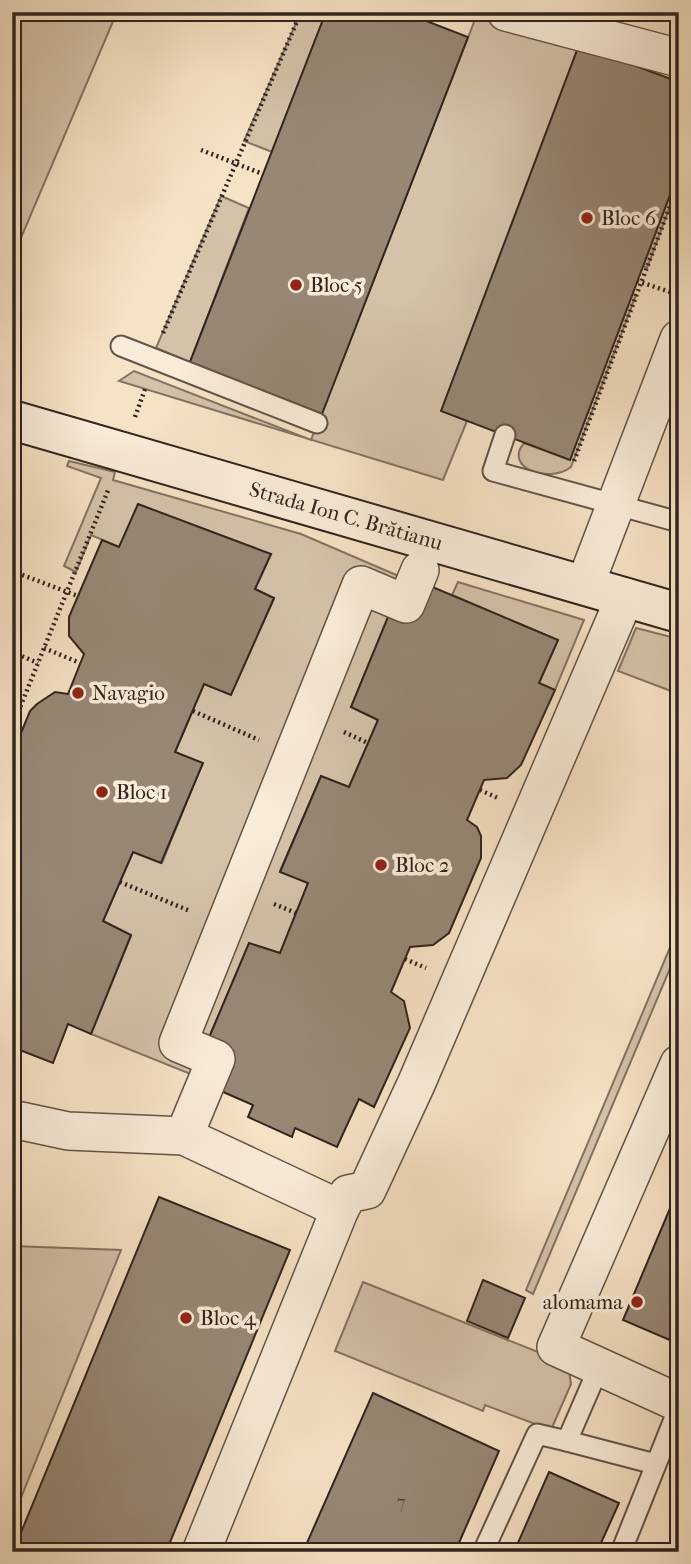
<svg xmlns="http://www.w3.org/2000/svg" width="691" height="1564" viewBox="0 0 691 1564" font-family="'IM FELL French Canon',serif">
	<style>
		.green { fill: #d4c2a9; stroke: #827364; stroke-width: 2 }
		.building { fill: #978775; stroke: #30241e; stroke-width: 2 }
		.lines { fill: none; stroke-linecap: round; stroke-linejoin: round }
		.lane-casing { stroke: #625448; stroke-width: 23 }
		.street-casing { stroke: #625448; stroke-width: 40 }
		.secondary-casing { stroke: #30241e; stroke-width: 42 }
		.path { stroke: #30241e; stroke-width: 4.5; stroke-dasharray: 2 3.5; stroke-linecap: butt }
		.lane { stroke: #f9ecd9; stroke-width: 19 }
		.street { stroke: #f9ecd9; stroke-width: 37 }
		.secondary { stroke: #f9ecd9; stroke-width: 38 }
		.poi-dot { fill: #8f2418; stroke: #f9ecd9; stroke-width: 2.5 }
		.labels { text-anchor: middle; stroke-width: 7; stroke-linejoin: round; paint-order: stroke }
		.number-label { font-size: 18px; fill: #4a3d34 }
		.poi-label { font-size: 21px; fill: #30241e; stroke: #f9ecd9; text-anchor: start }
		.street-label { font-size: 21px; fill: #30241e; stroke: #f9ecd9 }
	</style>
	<rect width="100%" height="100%" fill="#f6e2c5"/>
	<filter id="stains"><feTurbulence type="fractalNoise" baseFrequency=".00286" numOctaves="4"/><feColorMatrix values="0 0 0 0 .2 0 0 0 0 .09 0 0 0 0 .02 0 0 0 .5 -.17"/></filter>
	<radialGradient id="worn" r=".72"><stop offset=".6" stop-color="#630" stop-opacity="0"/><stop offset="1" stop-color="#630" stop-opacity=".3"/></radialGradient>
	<g class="green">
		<path d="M 24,12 L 117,12 L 12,259 L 12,42 Z"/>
		<path d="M 301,12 L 326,12 L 272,152 L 244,141 Z"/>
		<path d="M 478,12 L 490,12 L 579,45 L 442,411 L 467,421 L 443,480 L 119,381 L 134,371 L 311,440 Z"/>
		<path d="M 679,171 L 679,182 L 647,268 L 643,266 Z"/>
		<path d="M 221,196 L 249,208 L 190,362 L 156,348 Z"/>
		<path d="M 632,294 L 636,295 L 571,467 C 549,484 503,468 524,443 L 570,460 Z"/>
		<path d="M 69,461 L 115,472 L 113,480 L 301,534 L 422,586 L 390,612 L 351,707 L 378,720 L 349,787 L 321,776 L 280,871 L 308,883 L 280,953 L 249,944 L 193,1075 L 91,1034 L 131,936 L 103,921 L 133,852 L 162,863 L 202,764 L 175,752 L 204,684 L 231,694 L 274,599 L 255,589 L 271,554 L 119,547 L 91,535 L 76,572 L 64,566 L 101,478 L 67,466 Z"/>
		<path d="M 458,582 L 584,620 L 555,690 L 539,683 L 558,640 L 452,595 Z"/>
		<path d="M 636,628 L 679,639 L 679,694 L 618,671 Z"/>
		<path d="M 679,926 L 679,947 L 533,1294 L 526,1290 Z"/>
		<path d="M 12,1246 L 121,1250 L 12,1520 Z"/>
		<path d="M 363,1282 L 568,1364 L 571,1384 L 551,1430 L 485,1405 L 483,1411 L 335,1351 Z"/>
	</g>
	<g class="building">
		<path d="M 326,12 L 403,12 L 468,37 L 322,414 L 190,362 Z"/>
		<path d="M 579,45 L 679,82 L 679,171 L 570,460 L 441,411 Z"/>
		<path d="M 138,504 L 271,554 L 255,589 L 274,598 L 231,695 L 204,684 L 175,752 L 203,763 L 161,863 L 133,852 L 103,921 L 131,935 L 91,1034 L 68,1024 L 53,1063 L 12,1047 L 12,833 L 16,824 L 12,821 L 12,755 L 30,711 L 37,704 L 55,692 L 68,694 L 84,654 L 69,636 L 69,617 L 102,540 L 119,547 Z"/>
		<path d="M 423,583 L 558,640 L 539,683 L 555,690 L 521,765 L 507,778 L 484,780 L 467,820 L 477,827 L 481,836 L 481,858 L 449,933 L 433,945 L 410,947 L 391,992 L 404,1001 L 410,1028 L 374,1107 L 359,1099 L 337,1147 L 295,1128 L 292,1137 L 248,1117 L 253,1105 L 214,1088 L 208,1040 L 249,943 L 280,953 L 308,883 L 280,872 L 321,776 L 349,787 L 378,720 L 351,707 L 390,612 Z"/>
		<path d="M 679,1187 L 679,1344 L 623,1320 Z"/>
		<path d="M 159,1197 L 290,1250 L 166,1552 L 13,1552 Z"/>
		<path d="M 483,1280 L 525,1298 L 508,1338 L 467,1321 Z"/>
		<path d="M 373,1393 L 499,1451 L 455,1552 L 303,1552 Z"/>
		<path d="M 549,1472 L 619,1503 L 597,1552 L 514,1552 Z"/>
	</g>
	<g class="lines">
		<defs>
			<g id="lane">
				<path d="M 121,346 L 317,423"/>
				<path d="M 505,435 L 493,471 L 679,522"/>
				<path d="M 567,1441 L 655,1464"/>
				<path d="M 483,1552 L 537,1434 L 567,1441 L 599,1367"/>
				<path d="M 621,1552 L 679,1407"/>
			</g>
			<g id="street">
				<path d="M 506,12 L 679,58"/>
				<path d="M 585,585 L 679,339"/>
				<path d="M 679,1064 L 556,1347 L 679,1403"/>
				<path d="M 12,1119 L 68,1131 L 184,1136 L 340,1209"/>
				<path d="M 184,1136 L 216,1059 L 178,1043 L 361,585 L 406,604 L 420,570"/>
				<path d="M 201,1552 L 340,1209 L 348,1194 L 367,1190 L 417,1082 L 625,597"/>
			</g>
			<path id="secondary" d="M 12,420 L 679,613"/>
		</defs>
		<use href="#lane" class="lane-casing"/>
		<use href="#street" class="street-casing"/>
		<use href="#secondary" class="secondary-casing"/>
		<g class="path">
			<path d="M 201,150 L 263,174"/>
			<path d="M 637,281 L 679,295"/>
			<path d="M 163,333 L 301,12"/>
			<path d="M 135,417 L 145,389"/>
			<path d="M 574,461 L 679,182"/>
			<path d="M 12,571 L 78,596"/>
			<path d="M 44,648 L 80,663"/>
			<path d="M 12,652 L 38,663"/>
			<path d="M 193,711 L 259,740"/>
			<path d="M 12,727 L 109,488"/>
			<path d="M 344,732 L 368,743"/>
			<path d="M 480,790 L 498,798"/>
			<path d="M 120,882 L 190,911"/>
			<path d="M 274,904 L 296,913"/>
			<path d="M 405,959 L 426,968"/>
		</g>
		<use href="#lane" class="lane"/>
		<use href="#street" class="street"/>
		<use href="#secondary" class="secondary"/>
	</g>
	<g class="poi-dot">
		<circle cx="587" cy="218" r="7"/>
		<circle cx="296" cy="285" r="7"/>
		<circle cx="78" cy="693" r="7"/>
		<circle cx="102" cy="792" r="7"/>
		<circle cx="381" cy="865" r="7"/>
		<circle cx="637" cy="1302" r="7"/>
		<circle cx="186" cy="1318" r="7"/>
	</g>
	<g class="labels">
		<g class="number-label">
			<text x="401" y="1508">7</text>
		</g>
		<g class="poi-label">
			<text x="601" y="225">Bloc 6</text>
			<text x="310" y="292">Bloc 5</text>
			<text x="92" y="700">Navagio</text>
			<text x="116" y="799">Bloc 1</text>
			<text x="395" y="872">Bloc 2</text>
			<text x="623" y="1309" text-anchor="end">alomama</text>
			<text x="200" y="1325">Bloc 4</text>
		</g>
		<g class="street-label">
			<text transform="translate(346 516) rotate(16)" y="7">Strada Ion C. Brătianu</text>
		</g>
	</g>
	<rect width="691" height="1564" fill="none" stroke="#f6e2c5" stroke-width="42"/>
	<rect x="14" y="14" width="663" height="1536" fill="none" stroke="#30241e" stroke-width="3.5"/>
	<rect x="21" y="21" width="649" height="1522" fill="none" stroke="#30241e" stroke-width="2"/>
	<rect width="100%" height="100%" filter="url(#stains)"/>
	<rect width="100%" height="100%" fill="url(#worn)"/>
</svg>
